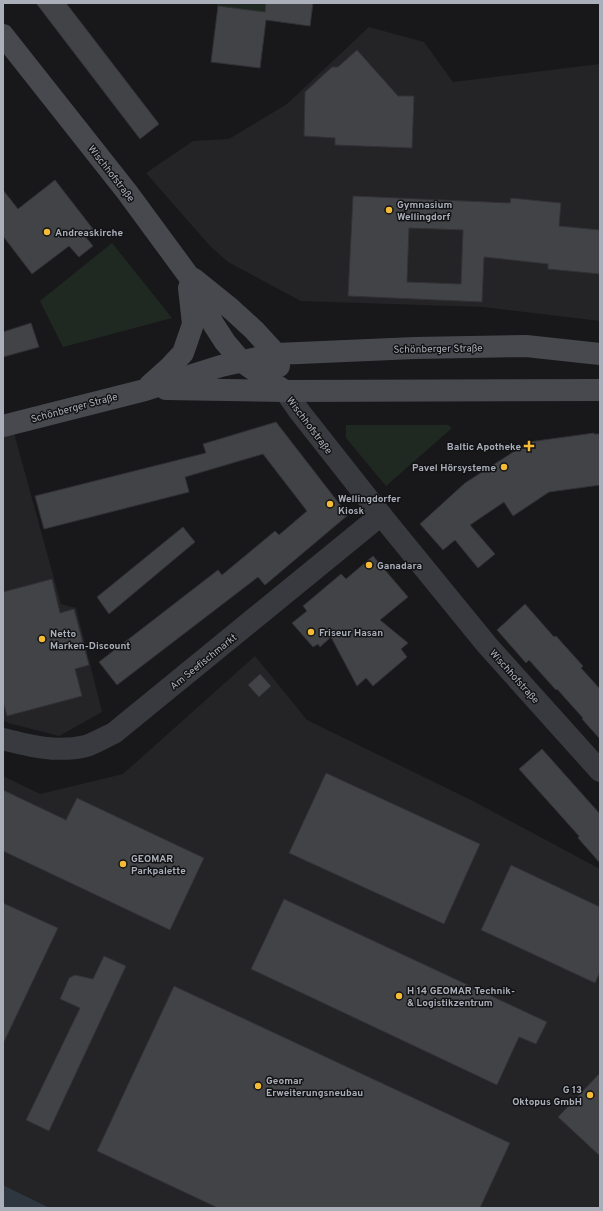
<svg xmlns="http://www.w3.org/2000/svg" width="603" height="1211" viewBox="0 0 603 1211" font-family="Overpass,sans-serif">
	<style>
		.built { fill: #242427 }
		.green { fill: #202921 }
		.water { fill: #2e373f }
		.building { fill: #424347; stroke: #323236; fill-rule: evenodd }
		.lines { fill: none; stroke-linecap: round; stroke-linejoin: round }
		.street { stroke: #393a3f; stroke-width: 22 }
		.secondary { stroke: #47494f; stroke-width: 22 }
		.poi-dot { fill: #f4bb37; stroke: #131315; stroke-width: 1.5 }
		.labels { text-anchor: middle; stroke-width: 3; stroke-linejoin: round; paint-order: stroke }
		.street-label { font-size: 10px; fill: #aaafba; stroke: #131315 }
		.poi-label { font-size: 10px; font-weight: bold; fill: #aaafba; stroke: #131315; text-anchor: start }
	</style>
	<rect width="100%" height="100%" fill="#18181a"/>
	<g class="built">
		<path d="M 369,27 L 424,42 L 453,82 L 600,64 L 600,321 L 483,307 L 301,301 L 228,262 L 210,246 L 146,173 L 193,141 L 229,139 L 287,104 Z"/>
		<path d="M 14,433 L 61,604 L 76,608 L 102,712 L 59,736 L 8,723 L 3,720 L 3,436 Z"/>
		<path d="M 255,656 L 307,720 L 473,801 L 600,869 L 600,1208 L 50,1208 L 3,1185 L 3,776 L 40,794 L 123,774 Z"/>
	</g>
	<g class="green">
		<path d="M 218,3 L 266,3 L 265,12 L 217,6 Z"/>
		<path d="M 112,243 L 172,318 L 63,347 L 40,301 Z"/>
		<path d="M 346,425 L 448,425 L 452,428 L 386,486 L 346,438 Z"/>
	</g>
	<path class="water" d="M 3,1185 L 50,1208 L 3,1208 Z"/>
	<g class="building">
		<path d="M 36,3 L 66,3 L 159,124 L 140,139 Z"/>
		<path d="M 266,3 L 313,3 L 310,26 L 266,20 L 260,68 L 211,62 L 218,6 L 265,12 Z"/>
		<path d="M 357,50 L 398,96 L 414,96 L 412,148 L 335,145 L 335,138 L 304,136 L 305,92 L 332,67 L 338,67 Z"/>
		<path d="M 55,180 L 93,229 L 84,235 L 93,246 L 79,257 L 69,246 L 32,274 L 3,236 L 3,190 L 18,209 Z"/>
		<path d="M 353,196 L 510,203 L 511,198 L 561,203 L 559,226 L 600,230 L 600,274 L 548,269 L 548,264 L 484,257 L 482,302 L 348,296 ZM 409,228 L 463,230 L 461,284 L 407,282 Z"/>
		<path d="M 31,323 L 39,347 L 3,357 L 3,332 Z"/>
		<path d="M 276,422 L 348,515 L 265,585 L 258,577 L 117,685 L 99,662 L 218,570 L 222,575 L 275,531 L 279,535 L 307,511 L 263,454 L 185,477 L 189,492 L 44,529 L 35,496 L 206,453 L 203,444 Z"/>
		<path d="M 594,433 L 594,434 L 600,434 L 600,485 L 549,492 L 513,516 L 504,502 L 470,525 L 495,554 L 478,568 L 455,540 L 443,550 L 420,524 L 465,483 L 529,442 Z"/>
		<path d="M 183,527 L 195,542 L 109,614 L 97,597 Z"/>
		<path d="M 373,556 L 408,597 L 380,620 L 408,643 L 401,649 L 407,657 L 373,686 L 366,678 L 357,686 L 331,637 L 320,647 L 318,644 L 313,647 L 292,623 L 307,611 L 303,606 L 341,574 L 346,579 Z"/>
		<path d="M 52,579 L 60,613 L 74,609 L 89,665 L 75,669 L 82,696 L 7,716 L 3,702 L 3,592 Z"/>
		<path d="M 525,604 L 554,637 L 556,636 L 583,666 L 581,668 L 600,689 L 600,739 L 582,719 L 583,718 L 557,689 L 556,690 L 529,660 L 526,663 L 497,630 Z"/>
		<path d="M 260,674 L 271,686 L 259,697 L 248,685 Z"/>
		<path d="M 542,749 L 600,814 L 600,863 L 578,838 L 579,836 L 519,769 Z"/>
		<path d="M 326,773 L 480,844 L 444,924 L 289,853 Z"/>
		<path d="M 3,790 L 66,820 L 77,798 L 204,858 L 170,930 L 3,851 Z"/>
		<path d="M 511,865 L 600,907 L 600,972 L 595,983 L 481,930 Z"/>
		<path d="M 284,899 L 547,1022 L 536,1044 L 519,1037 L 497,1085 L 251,969 Z"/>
		<path d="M 3,903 L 58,928 L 3,1044 Z"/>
		<path d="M 104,956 L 126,966 L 49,1131 L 26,1120 L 80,1008 L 60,999 L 69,978 L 75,975 L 93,979 Z"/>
		<path d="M 174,986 L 510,1143 L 480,1208 L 218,1208 L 97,1151 Z"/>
		<path d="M 600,1073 L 600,1156 L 558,1117 Z"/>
	</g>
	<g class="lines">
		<g class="street">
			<path d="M 285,391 L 299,411 L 381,515 L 487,645 L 600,771"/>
			<path d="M 3,739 C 30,746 57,753 86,746 C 95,743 105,737 114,733 L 381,515"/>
		</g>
		<g class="secondary">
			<path d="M 3,35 L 127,192 L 188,275 L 214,325 L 225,342 L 242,362 L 285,391"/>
			<path d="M 194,279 L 230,308 L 254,330 L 276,354 L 279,366"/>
			<path d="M 150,385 L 169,368 L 183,353 L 193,324 L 189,288"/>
			<path d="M 166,389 L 285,391 L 600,390"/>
			<path d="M 3,426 L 145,390 L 221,366 L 276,354 L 415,348 L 526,346 L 600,354"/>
		</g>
	</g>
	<g class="poi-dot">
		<circle cx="389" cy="210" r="4"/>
		<circle cx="47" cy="232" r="4"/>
		<path d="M527 440h4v4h4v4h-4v4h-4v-4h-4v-4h4z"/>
		<circle cx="504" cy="467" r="4"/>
		<circle cx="330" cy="504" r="4"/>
		<circle cx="369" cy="565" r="4"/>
		<circle cx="311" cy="632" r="4"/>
		<circle cx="42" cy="639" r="4"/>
		<circle cx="123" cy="864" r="4"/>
		<circle cx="399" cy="996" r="4"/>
		<circle cx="258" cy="1086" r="4"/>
		<circle cx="590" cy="1095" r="4"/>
	</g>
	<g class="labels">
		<g class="street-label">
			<text transform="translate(112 173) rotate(52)" y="4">Wischhofstraße</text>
			<text transform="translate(438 348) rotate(-1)" y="4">Schönberger Straße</text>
			<text transform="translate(74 407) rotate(-15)" y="4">Schönberger Straße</text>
			<text transform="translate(310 425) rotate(53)" y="4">Wischhofstraße</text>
			<text transform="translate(203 661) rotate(-39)" y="4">Am Seefischmarkt</text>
			<text transform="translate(515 676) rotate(48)" y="4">Wischhofstraße</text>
		</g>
		<g class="poi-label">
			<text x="397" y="208">Gymnasium<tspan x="397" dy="12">Wellingdorf</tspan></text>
			<text x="55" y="236">Andreaskirche</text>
			<text x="521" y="450" text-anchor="end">Baltic Apotheke</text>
			<text x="496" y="471" text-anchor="end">Pavel Hörsysteme</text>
			<text x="338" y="502">Wellingdorfer<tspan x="338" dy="12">Kiosk</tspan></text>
			<text x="377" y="569">Ganadara</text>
			<text x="319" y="636">Friseur Hasan</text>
			<text x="50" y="637">Netto<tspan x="50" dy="12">Marken-Discount</tspan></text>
			<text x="131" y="862">GEOMAR<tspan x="131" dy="12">Parkpalette</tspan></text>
			<text x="407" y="994">H 14 GEOMAR Technik-<tspan x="407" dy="12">&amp; Logistikzentrum</tspan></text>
			<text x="266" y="1084">Geomar<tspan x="266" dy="12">Erweiterungsneubau</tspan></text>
			<text x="582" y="1093" text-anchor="end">G 13<tspan x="582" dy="12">Oktopus GmbH</tspan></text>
		</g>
	</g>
	<rect width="603" height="1211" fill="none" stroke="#aaafba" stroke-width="8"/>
</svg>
